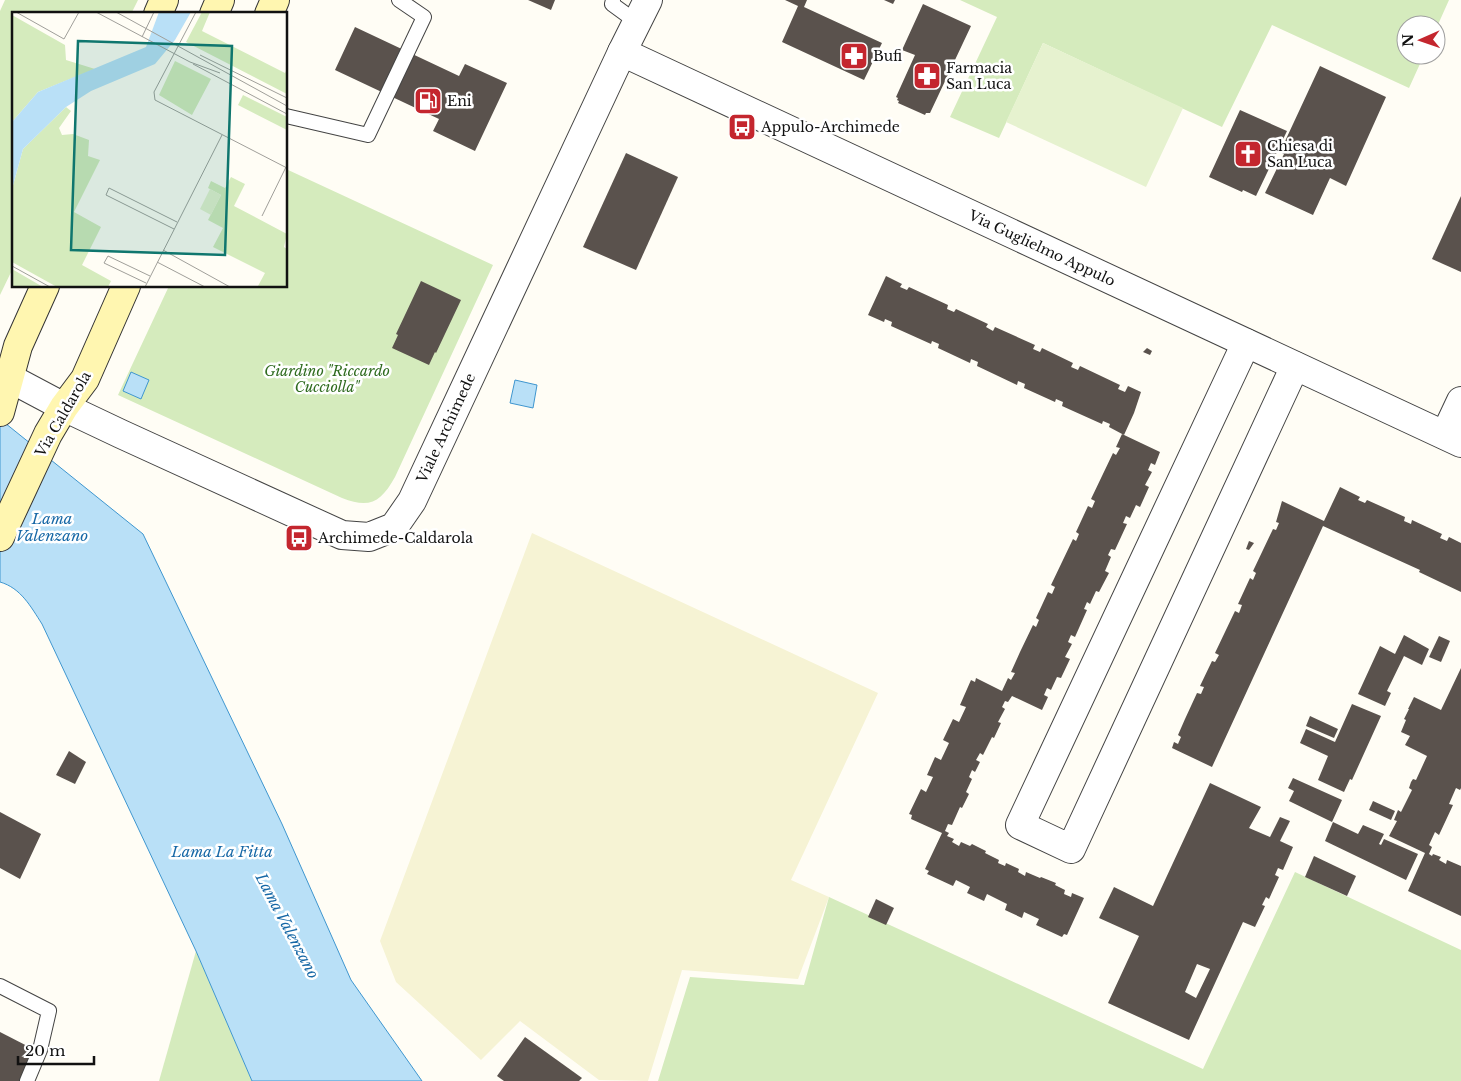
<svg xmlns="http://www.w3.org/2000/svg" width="1461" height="1081" viewBox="0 0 1461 1081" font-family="'Libre Baskerville',serif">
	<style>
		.farmland { fill: #f6f3d4 }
		.green { fill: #d5ebbd }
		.pitch { fill: #e6f2cf }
		.water { fill: #b9e0f7; stroke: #3f96cf }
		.building { fill: #5a524d; fill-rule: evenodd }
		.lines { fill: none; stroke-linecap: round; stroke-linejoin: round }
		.lane-casing { stroke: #444; stroke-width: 16 }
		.street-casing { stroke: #444; stroke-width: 30 }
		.secondary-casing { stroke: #333; stroke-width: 30 }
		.lane { stroke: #fff; stroke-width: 14 }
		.street { stroke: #fff; stroke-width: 28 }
		.secondary { stroke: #fff6b0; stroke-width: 28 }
		.labels { text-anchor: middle; stroke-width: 5; stroke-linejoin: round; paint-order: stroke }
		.poi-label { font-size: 14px; fill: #111; stroke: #fff; text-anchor: start }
		.street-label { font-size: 14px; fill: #111; stroke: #fff }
		.park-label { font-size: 14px; font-style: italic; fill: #2f6b1f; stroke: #fff }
		.water-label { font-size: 15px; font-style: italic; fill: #1768a6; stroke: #fff }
		.inset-road { fill: none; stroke: #a09f9a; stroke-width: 1 }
		.view { fill: #0f766e; fill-opacity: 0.15; stroke: #0f766e; stroke-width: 2.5 }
		.inset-edge { fill: none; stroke: #111; stroke-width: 2.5 }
	</style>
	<rect width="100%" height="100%" fill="#fffdf5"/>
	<path class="farmland" d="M 532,533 L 878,693 L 791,880 L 829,897 L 798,979 L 682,970 L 648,1081 L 599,1080 L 520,1021 L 481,1060 L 396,982 L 380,941 Z"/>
	<g class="green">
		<path d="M 5,0 L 138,0 L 131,14 L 14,14 L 14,266 L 0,295 L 0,11 Z"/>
		<path d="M 960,0 L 1449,0 L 1436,29 L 1436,25 L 1406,25 L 1406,55 L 1424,55 L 1409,88 L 1272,25 L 1222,127 L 1043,43 L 999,138 L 950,117 L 997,17 Z"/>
		<path d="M 286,169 L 493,265 L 395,477 C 381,502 370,509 342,498 L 118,395 L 169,286 L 286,286 Z"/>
		<path d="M 1295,872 L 1461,950 L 1461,1081 L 658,1081 L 690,977 L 804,985 L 829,897 L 1203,1069 Z"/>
		<path d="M 196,951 L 252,1081 L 159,1081 Z"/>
	</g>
	<path class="pitch" d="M 1043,43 L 1183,108 L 1146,187 L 1006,122 Z"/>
	<g class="water">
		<path d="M 131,372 L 149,380 L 141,399 L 123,391 Z"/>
		<path d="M 515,380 L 537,385 L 533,408 L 510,403 Z"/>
		<path d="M 0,419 L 143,534 L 282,824 L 351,980 L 422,1081 L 252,1081 L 196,951 L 42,624 C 31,607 21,588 0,582 Z"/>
	</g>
	<g class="building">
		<path d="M 528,0 L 555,0 L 551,10 Z"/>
		<path d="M 785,0 L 807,0 L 804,7 L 882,43 L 864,80 L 782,42 L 798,6 Z"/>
		<path d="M 884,0 L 895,0 L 893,4 Z"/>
		<path d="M 923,4 L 971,26 L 930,113 L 926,113 L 925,115 L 898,103 L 899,101 L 897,100 L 898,98 L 896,97 L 915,55 L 902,50 Z"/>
		<path d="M 355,27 L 459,76 L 465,64 L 507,83 L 475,151 L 433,131 L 439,119 L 335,70 Z"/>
		<path d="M 1320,66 L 1386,97 L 1346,186 L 1330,178 L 1313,215 L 1265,193 L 1284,154 L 1280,152 Z"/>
		<path d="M 1240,110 L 1287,131 L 1256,196 L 1243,190 L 1242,192 L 1209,177 Z"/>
		<path d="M 626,153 L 678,177 L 636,270 L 583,247 Z"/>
		<path d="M 1461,196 L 1461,272 L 1432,259 Z"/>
		<path d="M 886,276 L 902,284 L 900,287 L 907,290 L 909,287 L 948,305 L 947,309 L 954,312 L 956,309 L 988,324 L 986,327 L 993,331 L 995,327 L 1035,345 L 1033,349 L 1040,352 L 1042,348 L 1073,363 L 1071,367 L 1078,370 L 1080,366 L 1120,385 L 1118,389 L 1125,392 L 1128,386 L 1141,392 L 1134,413 L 1124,435 L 1109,427 L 1110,424 L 1103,421 L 1102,424 L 1062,406 L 1063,402 L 1056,399 L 1055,402 L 1024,388 L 1025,384 L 1018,381 L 1017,385 L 977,366 L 978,362 L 971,359 L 970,363 L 938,348 L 939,344 L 932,341 L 931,344 L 891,326 L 892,322 L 885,319 L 884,322 L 868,315 Z"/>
		<path d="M 421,281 L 461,300 L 436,353 L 435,352 L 429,365 L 392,348 L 398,335 L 396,334 Z"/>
		<path d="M 1147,348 L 1152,351 L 1150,355 L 1143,352 Z"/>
		<path d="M 1122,434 L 1160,452 L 1155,465 L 1151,463 L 1148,470 L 1152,472 L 1145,485 L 1149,487 L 1140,507 L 1136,505 L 1130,518 L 1126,516 L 1123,523 L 1127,524 L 1115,550 L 1111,549 L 1108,555 L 1111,557 L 1105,571 L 1109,573 L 1099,592 L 1096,591 L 1090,604 L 1087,602 L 1084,609 L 1087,610 L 1075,637 L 1071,635 L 1068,642 L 1072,644 L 1065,657 L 1070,659 L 1061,678 L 1057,677 L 1051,690 L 1047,688 L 1044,695 L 1048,697 L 1042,710 L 1012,696 L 1008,702 L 1005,701 L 1002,707 L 1005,709 L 998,722 L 1001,723 L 994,738 L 992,737 L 983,755 L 980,753 L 976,760 L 980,762 L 975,772 L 972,770 L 969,777 L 972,779 L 966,792 L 969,794 L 962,808 L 960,807 L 952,825 L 948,824 L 945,831 L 949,833 L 947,836 L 954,839 L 952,842 L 959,846 L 961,842 L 970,846 L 972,844 L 986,851 L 985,853 L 999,860 L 998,863 L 1005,866 L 1006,863 L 1019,869 L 1018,872 L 1025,876 L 1026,872 L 1040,878 L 1041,877 L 1056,883 L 1055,885 L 1065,890 L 1064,894 L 1071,897 L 1072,893 L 1084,898 L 1067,935 L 1064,934 L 1062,937 L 1036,925 L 1039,919 L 1024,912 L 1022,918 L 1005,910 L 1007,904 L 987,894 L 984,901 L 967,893 L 970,887 L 956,880 L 953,886 L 927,874 L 929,871 L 925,869 L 942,833 L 911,819 L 912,815 L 909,814 L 921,789 L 926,792 L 933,777 L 927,775 L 935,757 L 941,760 L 949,743 L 943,740 L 953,719 L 959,722 L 966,707 L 960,705 L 971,680 L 975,682 L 976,678 L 1002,691 L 1008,678 L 1011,680 L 1015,673 L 1011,672 L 1020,652 L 1033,625 L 1036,627 L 1039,620 L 1036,618 L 1048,592 L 1052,594 L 1055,587 L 1051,585 L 1073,539 L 1076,541 L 1079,534 L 1076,532 L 1088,506 L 1092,508 L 1095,501 L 1091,499 L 1113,453 L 1116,455 L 1120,448 L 1116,447 Z"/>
		<path d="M 1340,487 L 1360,497 L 1358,500 L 1365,503 L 1367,500 L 1405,517 L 1404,521 L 1411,524 L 1412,520 L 1442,534 L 1440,538 L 1447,541 L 1449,537 L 1461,543 L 1461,592 L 1419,572 L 1420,570 L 1323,526 L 1212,767 L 1172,748 L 1174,742 L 1178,744 L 1181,737 L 1178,735 L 1185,719 L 1197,693 L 1201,694 L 1204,687 L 1200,686 L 1212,661 L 1215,662 L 1219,655 L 1215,653 L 1235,611 L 1239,613 L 1242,605 L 1238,604 L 1250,578 L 1253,580 L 1256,573 L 1253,571 L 1273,529 L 1276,530 L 1279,523 L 1276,522 L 1282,501 L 1324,521 Z"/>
		<path d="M 1249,541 L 1254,543 L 1249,550 L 1246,549 Z"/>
		<path d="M 1404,635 L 1429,649 L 1422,665 L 1404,656 L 1387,691 L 1391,693 L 1385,706 L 1358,694 L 1380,646 L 1395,654 Z"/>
		<path d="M 1439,636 L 1450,641 L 1441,662 L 1429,657 Z"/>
		<path d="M 1461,668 L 1461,788 L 1460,790 L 1456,788 L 1449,804 L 1453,805 L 1439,835 L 1435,832 L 1429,845 L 1432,847 L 1429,854 L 1432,856 L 1433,854 L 1441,857 L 1439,860 L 1446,864 L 1447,860 L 1461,866 L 1461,916 L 1408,891 L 1425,853 L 1389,836 L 1397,821 L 1394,820 L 1398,810 L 1401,812 L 1412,790 L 1409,788 L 1411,782 L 1413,779 L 1416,780 L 1427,756 L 1405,745 L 1410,736 L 1401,732 L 1406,720 L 1404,719 L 1409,709 L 1408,709 L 1414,697 L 1441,710 Z"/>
		<path d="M 1352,704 L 1381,716 L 1352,780 L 1350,779 L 1344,792 L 1318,780 L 1328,756 L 1300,743 L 1306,729 L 1335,742 Z"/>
		<path d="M 1310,716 L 1338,729 L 1334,738 L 1306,726 Z"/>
		<path d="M 69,751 L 86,762 L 75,784 L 56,775 Z"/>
		<path d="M 1293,778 L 1342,800 L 1332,822 L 1289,801 L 1294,791 L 1288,788 Z"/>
		<path d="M 1210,783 L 1261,807 L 1249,828 L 1270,837 L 1280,817 L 1290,821 L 1280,841 L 1293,847 L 1283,870 L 1278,868 L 1275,875 L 1279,877 L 1269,899 L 1266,897 L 1262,905 L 1265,906 L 1255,927 L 1243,922 L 1189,1040 L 1108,1003 L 1139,936 L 1099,918 L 1114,887 L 1153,906 ZM 1197,964 L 1210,969 L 1196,998 L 1185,992 Z"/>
		<path d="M 1373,801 L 1395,811 L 1391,820 L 1369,810 Z"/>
		<path d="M 0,812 L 41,834 L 20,879 L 0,868 Z"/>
		<path d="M 1333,822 L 1358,834 L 1363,825 L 1384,834 L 1379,844 L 1381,845 L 1384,839 L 1418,854 L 1406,880 L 1325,841 Z"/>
		<path d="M 1314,856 L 1356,876 L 1347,896 L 1305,877 Z"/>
		<path d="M 876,899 L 894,908 L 886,925 L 868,917 Z"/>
		<path d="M 0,1032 L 37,1051 L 22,1081 L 0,1081 Z"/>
		<path d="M 525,1037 L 582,1078 L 579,1081 L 504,1081 L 497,1076 Z"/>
	</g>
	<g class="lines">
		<defs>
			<g id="lane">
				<path d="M 613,0 L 612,4 L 638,23"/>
				<path d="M 286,116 L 368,135 L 424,17 L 399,0"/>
				<path d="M 0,986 L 49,1011 L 40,1050 L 27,1081"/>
			</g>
			<g id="street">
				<path d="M 622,52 L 1461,443"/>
				<path d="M 1246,343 L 1020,825 L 1071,849 L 1295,366"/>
				<path d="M 0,373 L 64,407 L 121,434 L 342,535 L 369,537 L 394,527 L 412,501 L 622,52 L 648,0"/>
				<path d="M 1445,435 L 1461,401"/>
			</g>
			<g id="secondary">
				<path d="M 158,14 L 164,0"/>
				<path d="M 214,14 L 220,0"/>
				<path d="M 269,14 L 275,0"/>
				<path d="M 0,412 L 18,346 L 45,286"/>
				<path d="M 0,537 L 48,434 L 64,407 L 85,379 L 126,286"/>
			</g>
		</defs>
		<use href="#lane" class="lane-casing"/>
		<use href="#street" class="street-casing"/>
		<use href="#secondary" class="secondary-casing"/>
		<use href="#lane" class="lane"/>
		<use href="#street" class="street"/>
		<use href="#secondary" class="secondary"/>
	</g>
	<defs>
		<symbol id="pharmacy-square" viewBox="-11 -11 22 22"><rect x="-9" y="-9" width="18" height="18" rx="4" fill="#c4262e" stroke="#fff"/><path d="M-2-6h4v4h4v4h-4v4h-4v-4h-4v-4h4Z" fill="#fff"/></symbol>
		<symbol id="fuel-square" viewBox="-11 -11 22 22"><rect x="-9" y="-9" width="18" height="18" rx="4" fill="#c4262e" stroke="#fff"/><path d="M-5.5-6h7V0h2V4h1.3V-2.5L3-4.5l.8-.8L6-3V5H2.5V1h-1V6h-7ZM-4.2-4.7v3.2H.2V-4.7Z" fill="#fff"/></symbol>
		<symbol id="bus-square" viewBox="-11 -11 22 22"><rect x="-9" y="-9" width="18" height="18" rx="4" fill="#c4262e" stroke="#fff"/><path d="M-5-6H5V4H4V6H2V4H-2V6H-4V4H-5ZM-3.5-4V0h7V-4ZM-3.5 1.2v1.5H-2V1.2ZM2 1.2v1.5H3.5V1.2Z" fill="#fff"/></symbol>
		<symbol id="church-square" viewBox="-11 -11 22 22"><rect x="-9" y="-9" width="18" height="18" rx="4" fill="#c4262e" stroke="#fff"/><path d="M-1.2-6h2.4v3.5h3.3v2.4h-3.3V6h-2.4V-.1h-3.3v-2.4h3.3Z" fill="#fff"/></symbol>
	</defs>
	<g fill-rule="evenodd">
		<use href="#pharmacy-square" x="838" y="40" width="32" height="32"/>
		<use href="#pharmacy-square" x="911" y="60" width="32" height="32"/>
		<use href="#fuel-square" x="412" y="85" width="32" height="32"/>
		<use href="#bus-square" x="726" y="111" width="32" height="32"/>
		<use href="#church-square" x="1232" y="138" width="32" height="32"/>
		<use href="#bus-square" x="283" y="522" width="32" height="32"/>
	</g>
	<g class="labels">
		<g class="poi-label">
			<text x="873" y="61">Bufi</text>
			<text x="946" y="73">Farmacia<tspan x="946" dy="16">San Luca</tspan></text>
			<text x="447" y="106">Eni</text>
			<text x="761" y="132">Appulo-Archimede</text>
			<text x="1267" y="151">Chiesa di<tspan x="1267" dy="16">San Luca</tspan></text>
			<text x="318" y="543">Archimede-Caldarola</text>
		</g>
		<g class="street-label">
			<text transform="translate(1042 248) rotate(25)" y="5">Via Guglielmo Appulo</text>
			<text transform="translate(63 414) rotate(-60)" y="5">Via Caldarola</text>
			<text transform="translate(446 428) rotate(-65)" y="5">Viale Archimede</text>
		</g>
		<g class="park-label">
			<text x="327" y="376">Giardino "Riccardo<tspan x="327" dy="16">Cucciolla"</tspan></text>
		</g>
		<g class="water-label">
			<text x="52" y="524">Lama<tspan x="52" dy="17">Valenzano</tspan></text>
			<text x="222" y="857">Lama La Fitta</text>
			<text transform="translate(287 926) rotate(62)" y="5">Lama Valenzano</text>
		</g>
	</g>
	<g transform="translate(12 12)">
		<rect width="275" height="275" fill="#fffdf5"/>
		<path d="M 190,0 L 198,0 L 190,19 L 273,61 L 275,57 L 275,82 L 174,30 ZM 0,3 L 53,33 L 54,48 L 83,57 L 26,80 L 0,110 ZM 163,49 L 199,67 L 180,103 L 147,83 ZM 231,83 L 275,105 L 275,118 L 226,93 ZM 54,95 L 59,99 L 47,116 L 50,123 L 61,122 L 77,128 L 76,144 L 88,148 L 62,200 L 89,215 L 70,253 L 99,269 L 96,275 L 45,275 L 0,250 L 0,177 L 11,137 ZM 219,165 L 233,172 L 222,194 L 275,222 L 272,235 L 275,237 L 275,275 L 246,274 L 253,261 L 201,235 L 211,216 L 196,208 L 209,183 L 196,176 L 199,169 L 213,176 ZM 0,257 L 31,275 L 0,275 Z" fill="#d5ebbd"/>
		<path d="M 198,177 L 209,183 L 199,203 L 188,197 Z" fill="#e6f2cf"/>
		<path d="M 147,0 L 179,0 L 163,28 L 143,52 L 79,79 L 54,95 L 11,137 L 0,177 L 0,110 L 26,80 L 134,35 Z" fill="#b9e0f7"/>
		<path class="inset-road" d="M 4,0 L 52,27 L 67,0M 84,0 L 178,50 L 208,61M 104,0 L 275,94M 184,0 L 142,80 L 143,88 L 275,156M 130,25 L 142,0M 188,43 L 275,86M 181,52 L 275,102M 250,204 L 274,155M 162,217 L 94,183 L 97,176 L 165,210M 151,238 L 218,275M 145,250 L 193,275M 0,254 L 38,275M 134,271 L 92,251 L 96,244 L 138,264M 133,275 L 210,123"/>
		<path class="view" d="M 66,29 L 220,34 L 213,243 L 59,238 Z"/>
		<rect width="275" height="275" class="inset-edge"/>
	</g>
	<g transform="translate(1421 40) rotate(268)"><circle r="24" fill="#ffffff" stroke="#a0a0a0"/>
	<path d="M0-4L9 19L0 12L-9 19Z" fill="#c4262e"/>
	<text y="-8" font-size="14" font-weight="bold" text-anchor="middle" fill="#111111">N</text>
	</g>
	<path d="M18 1056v8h76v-8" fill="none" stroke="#111111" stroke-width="2.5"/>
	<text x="25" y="1056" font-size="15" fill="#111111" stroke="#ffffff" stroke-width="4" paint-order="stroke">20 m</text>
</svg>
